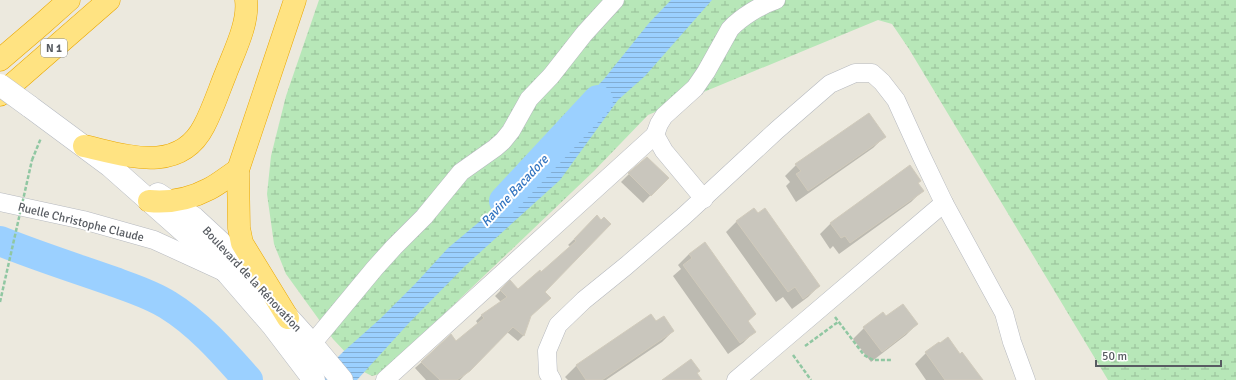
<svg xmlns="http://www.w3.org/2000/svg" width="1236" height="380" viewBox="0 0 1236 380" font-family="Signika,sans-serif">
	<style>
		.wetland { fill: url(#wetland-marsh) }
		.water { fill: url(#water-rules) }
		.shadow { fill: #0003 }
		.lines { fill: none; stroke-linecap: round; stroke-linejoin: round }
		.river { stroke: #9bd0ff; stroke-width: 30 }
		.building { fill: #c9c6bd; stroke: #d1cbbc }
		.street-casing { stroke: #b6b9bf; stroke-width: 19 }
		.secondary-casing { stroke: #b7bbc2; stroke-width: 23 }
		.highway-casing { stroke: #eaa700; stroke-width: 23 }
		.path { stroke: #90c7a2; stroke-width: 2.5; stroke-dasharray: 4 2; stroke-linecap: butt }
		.street { stroke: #fff; stroke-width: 18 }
		.secondary { stroke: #fff; stroke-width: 22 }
		.highway { stroke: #ffe382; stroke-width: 22 }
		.secondary-bridge-casing { stroke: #b7bbc2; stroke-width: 23; stroke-linecap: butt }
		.path-bridge { stroke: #90c7a2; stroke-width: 2.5; stroke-dasharray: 4 2; stroke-linecap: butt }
		.secondary-bridge { stroke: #fff; stroke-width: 22 }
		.labels { text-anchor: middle; stroke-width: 4; stroke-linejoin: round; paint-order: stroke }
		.shield { fill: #fff; stroke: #898c90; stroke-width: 1 }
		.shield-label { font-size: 11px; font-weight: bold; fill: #575b61 }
		.street-label { font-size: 12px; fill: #575b61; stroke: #fff }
		.water-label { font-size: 13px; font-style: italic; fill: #3375c1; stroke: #fff }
	</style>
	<defs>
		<pattern id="wetland-marsh" width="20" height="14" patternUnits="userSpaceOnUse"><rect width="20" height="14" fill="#b7e7b8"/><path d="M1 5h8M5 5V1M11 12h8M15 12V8" fill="none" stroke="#98be99"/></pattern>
		<pattern id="water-rules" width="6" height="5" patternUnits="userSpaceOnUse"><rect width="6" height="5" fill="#9bd0ff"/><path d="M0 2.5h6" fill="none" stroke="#81acd2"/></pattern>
	</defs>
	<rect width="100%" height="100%" fill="#ece9de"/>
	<path class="wetland" d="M 319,0 L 1236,0 L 1236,380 L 1108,380 L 909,49 L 892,24 L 878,20 L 648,115 L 594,171 L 382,373 L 372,376 L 364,372 L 333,339 L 286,274 L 274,244 L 267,194 L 271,156 L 286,96 Z"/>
	<path class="water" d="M 671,0 L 712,0 L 645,76 L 618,100 L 560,180 L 465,266 L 408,324 L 357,380 L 315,380 L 344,351 L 381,318 L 415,284 L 448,248 L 485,217 L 530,173 L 570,129 L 569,116 L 604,79 L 649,23 Z"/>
	<g class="shadow">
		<path d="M 884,137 L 873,148 L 796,202 L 786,186 L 790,182 L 785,176 L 796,165 Z"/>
		<path d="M 629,174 L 667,178 L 643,203 L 621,182 Z"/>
		<path d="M 917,184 L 922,191 L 911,202 L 839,254 L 833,246 L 830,249 L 820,234 L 831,223 Z"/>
		<path d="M 597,217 L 544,292 L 530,316 L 523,336 L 518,341 L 507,332 L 460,380 L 426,380 L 415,368 L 451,336 L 456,342 L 478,324 L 476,321 L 482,315 L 501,302 L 495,296 L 501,290 L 518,291 L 541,273 L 571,247 L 568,245 Z"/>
		<path d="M 737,221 L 819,286 L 808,297 L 792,309 L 783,297 L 776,302 L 726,232 Z"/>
		<path d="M 689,254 L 755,314 L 747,322 L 754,332 L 743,343 L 728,354 L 673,276 L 681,269 L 678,265 Z"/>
		<path d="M 651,315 L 656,322 L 673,331 L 662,342 L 606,380 L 568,380 L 565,377 L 576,366 Z"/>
		<path d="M 917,324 L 906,335 L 871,362 L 853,339 L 864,328 Z"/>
		<path d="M 926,353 L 960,355 L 982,380 L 926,380 L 915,364 Z"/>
	</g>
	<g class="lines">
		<g class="river">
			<path d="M 504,201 L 598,100"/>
			<path d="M 0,241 C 37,256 75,268 112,281 C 131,288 151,294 168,305 C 199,324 224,353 248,380"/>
		</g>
	</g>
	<g class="building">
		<path d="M 869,113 L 886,137 L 808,191 L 796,174 L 801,171 L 795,164 Z"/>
		<path d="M 647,157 L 669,178 L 651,196 L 628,173 Z"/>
		<path d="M 910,165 L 921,181 L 918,183 L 924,191 L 850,243 L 845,236 L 841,238 L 830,223 Z"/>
		<path d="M 754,208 L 758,213 L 765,208 L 820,286 L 803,299 L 795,287 L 788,292 L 736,221 Z"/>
		<path d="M 597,215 L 601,220 L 604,217 L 611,224 L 545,292 L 551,298 L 531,316 L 524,336 L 513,327 L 470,371 L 457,380 L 440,380 L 421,362 L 451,334 L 456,341 L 484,318 L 481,315 L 507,297 L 500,290 L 510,280 L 518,289 L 540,270 L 541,272 L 576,241 L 574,239 Z"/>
		<path d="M 705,242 L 756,314 L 748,321 L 756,332 L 740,343 L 683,265 L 692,258 L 689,254 Z"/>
		<path d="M 903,304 L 918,324 L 882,352 L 863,327 L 883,312 L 886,316 Z"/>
		<path d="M 651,314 L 656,321 L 664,316 L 674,331 L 602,380 L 586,380 L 576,365 Z"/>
		<path d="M 948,337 L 960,354 L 962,352 L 983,380 L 945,380 L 925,352 L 939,342 L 940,343 Z"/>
		<path d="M 691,359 L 700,371 L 697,373 L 702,380 L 662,380 Z"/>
	</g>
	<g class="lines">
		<defs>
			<g id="street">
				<path d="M 704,199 L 664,151 L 655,135 L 659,124 L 664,116 L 695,88 L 706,72 L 730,29 C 741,17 761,5 776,0"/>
				<path d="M 0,202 L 83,220 L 154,240 L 224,272"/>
				<path d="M 312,344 L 375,268 L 394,247 L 424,217 L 461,172 L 495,148 L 503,141 L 511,131 L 529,99 L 551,76 L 584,34 L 615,0"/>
				<path d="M 385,380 L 655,135"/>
				<path d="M 552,380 L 548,373 L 547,351 L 558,325 L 584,300 L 626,266 L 684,216 L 777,130 L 830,84 L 855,73 L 872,73 L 882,82 L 896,100 L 921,155 L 944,203 L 1004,313 L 1012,342 L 1026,380"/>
				<path d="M 736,380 L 944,203"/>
			</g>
			<g id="secondary">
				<path d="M 29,106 L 110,166 L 205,250 L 228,274 L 273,326 L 314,380"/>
				<path d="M 158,194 L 194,218 L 220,242 L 312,344 L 342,380"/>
			</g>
			<g id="highway">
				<path d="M 0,60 L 42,24 L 69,0"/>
				<path d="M 0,95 L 109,0"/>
				<path d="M 84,146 C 125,155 179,175 204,126 C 213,109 219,90 226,73 C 234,52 249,23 246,0"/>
				<path d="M 149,201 C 170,203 190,199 209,189 C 219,184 228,176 238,170"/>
				<path d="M 288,318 L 242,243 L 239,228 L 238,170 L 295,0"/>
			</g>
		</defs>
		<use href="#street" class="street-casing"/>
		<use href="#secondary" class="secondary-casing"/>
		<use href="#highway" class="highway-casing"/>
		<g class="path">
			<path d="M 32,160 L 41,138"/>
			<path d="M 835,317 L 864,355 L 873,360 L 891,360"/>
			<path d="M 805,346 L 838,322"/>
			<path d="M 793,355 L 811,380"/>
		</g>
		<use href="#street" class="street"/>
		<use href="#secondary" class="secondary"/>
		<use href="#highway" class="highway"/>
		<defs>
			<path id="secondary-bridge" d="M 0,85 L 29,106"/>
		</defs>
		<use href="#secondary-bridge" class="secondary-bridge-casing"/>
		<path class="path-bridge" d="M 0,302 L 32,160"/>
		<use href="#secondary-bridge" class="secondary-bridge"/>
	</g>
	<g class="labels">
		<rect class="shield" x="41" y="39" width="26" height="18" rx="3"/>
		<g class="shield-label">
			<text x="54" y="52">N 1</text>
		</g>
		<g class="street-label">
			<text transform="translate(81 222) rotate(14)" y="4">Ruelle Christophe Claude</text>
			<text transform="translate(252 279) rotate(47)" y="4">Boulevard de la Rénovation</text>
		</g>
		<g class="water-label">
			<text transform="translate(514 190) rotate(-47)" y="5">Ravine Bacadore</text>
		</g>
	</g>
	<path d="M1096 360v6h125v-6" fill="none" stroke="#575b61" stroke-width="2"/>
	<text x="1102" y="360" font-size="12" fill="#575b61" stroke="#ffffff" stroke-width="3" paint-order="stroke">50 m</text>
</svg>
